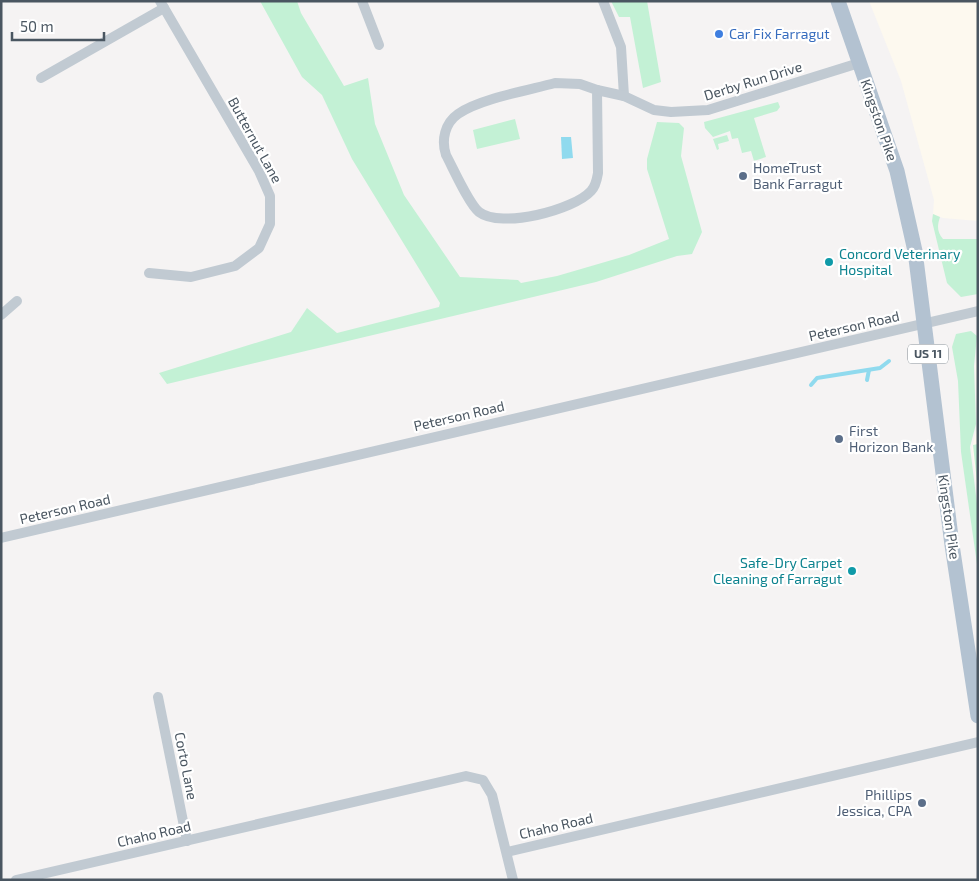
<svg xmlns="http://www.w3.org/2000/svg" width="979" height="881" viewBox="0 0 979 881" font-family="'Exo 2',sans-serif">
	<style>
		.commercial { fill: #fdf9ef }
		.green { fill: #c3f1d5 }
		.water { fill: #90daee }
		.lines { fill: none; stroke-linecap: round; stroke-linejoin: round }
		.stream { stroke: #90daee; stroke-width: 4 }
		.street { stroke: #c1cad2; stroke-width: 10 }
		.primary { stroke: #b3c2d1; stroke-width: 15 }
		.shop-dot { fill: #3f7fe0; stroke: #fff; stroke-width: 2 }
		.service-dot { fill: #5c6f8a; stroke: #fff; stroke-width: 2 }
		.culture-dot { fill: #0f9aa8; stroke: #fff; stroke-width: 2 }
		.labels { text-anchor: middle; stroke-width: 4.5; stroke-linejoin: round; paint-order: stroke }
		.shield { fill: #fff; stroke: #808990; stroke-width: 1 }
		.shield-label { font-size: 12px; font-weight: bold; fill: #4a5661 }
		.shop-label { font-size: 14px; fill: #366cbe; stroke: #fff; text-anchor: start }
		.street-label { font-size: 14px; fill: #4a5661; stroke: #fff }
		.service-label { font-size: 14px; fill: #4e5e75; stroke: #fff; text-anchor: start }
		.culture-label { font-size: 14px; fill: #0d838f; stroke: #fff; text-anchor: start }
	</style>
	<rect width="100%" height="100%" fill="#f5f3f3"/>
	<g class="commercial">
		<path d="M 869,1 L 978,1 L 978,221 L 943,218 L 933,214 L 934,200 L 901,81 Z"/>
		<path d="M 978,349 L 978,502 L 972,449 L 977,426 L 975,366 Z"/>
	</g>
	<g class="green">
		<path d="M 260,1 L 297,1 L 301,13 L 344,86 L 368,78 L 375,124 L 404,195 L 460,277 L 518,280 L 521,283 L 557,276 L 629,255 L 669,239 L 647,169 L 647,159 L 657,122 L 679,123 L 684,128 L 681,156 L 702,232 L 692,254 L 677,256 L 596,282 L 167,384 L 159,373 L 291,332 L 307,308 L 337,333 L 439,307 L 440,303 L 352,159 L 322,95 L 302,77 Z"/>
		<path d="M 611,1 L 647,1 L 661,82 L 643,88 L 630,17 L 619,17 Z"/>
		<path d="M 778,102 L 780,107 L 777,111 L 754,118 L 766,157 L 754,161 L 751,151 L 742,153 L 738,138 L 732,139 L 730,131 L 713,137 L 705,128 L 704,122 Z"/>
		<path d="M 515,119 L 520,139 L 477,149 L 473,130 Z"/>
		<path d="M 727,135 L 729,141 L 718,144 L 719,149 L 717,150 L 713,139 Z"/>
		<path d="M 933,214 L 940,217 C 937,226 937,232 943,239 L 978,239 L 978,294 L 961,297 L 947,283 L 932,221 Z"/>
		<path d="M 971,331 L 977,336 L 974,366 L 976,424 L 970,447 L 978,512 L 978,571 L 961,452 L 958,381 L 952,347 L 956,334 Z"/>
		<path d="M 978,444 L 978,491 L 973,445 Z"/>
	</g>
	<path class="water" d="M 561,137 L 571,137 L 573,158 L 562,159 Z"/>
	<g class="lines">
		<g class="stream">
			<path d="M 867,380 L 869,370"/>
			<path d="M 811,385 L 817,378 L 880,368 L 889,361"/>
		</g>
		<g class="street">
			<path d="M 362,1 L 379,45"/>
			<path d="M 603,1 L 621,47 L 624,96"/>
			<path d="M 41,78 L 164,8"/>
			<path d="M 555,83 L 580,84 L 597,90 L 598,173 C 597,179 596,186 591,191 C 574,210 501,229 479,212 C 469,204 453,168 446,155 C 441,140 445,123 458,114 C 479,99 529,90 555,83 Z"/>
			<path d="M 597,90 L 624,96 L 654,110 L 671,112 L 708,110 L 859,63"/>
			<path d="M 149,273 L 191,277 L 235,266 L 259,248 L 270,224 L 270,196 L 259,171 L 160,1"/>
			<path d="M 1,315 L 17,301"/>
			<path d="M 1,538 L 978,311"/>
			<path d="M 158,697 L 187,841"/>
			<path d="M 507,852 L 978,742"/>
			<path d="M 16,880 L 466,776 L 483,780 L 492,795 L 513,880"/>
		</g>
		<path class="primary" d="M 838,1 L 897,171 L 915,251 L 952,545 L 978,716"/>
	</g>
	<circle class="shop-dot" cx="719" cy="34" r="5"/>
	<g class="service-dot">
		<circle cx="743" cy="176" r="5"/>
		<circle cx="839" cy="439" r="5"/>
		<circle cx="922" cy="803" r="5"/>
	</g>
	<g class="culture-dot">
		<circle cx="829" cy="262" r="5"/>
		<circle cx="852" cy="571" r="5"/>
	</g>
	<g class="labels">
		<rect class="shield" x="908" y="344.5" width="40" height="19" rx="4"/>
		<g class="shield-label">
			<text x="928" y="358">US 11</text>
		</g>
		<g class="shop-label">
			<text x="729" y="39">Car Fix Farragut</text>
		</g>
		<g class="street-label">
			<text transform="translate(753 81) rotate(-17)" y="5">Derby Run Drive</text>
			<text transform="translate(879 120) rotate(71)" y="5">Kingston Pike</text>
			<text transform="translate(255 140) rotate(61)" y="5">Butternut Lane</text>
			<text transform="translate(854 326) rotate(-13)" y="5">Peterson Road</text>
			<text transform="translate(459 416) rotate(-13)" y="5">Peterson Road</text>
			<text transform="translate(65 509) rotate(-13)" y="5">Peterson Road</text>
			<text transform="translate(949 517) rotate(82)" y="5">Kingston Pike</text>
			<text transform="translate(186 766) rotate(79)" y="5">Corto Lane</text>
			<text transform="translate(556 826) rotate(-13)" y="5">Chaho Road</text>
			<text transform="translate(154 834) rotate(-13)" y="5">Chaho Road</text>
		</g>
		<g class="service-label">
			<text x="753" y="173">HomeTrust<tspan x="753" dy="16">Bank Farragut</tspan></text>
			<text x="849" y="436">First<tspan x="849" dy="16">Horizon Bank</tspan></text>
			<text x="912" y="800" text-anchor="end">Phillips<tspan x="912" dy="16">Jessica, CPA</tspan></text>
		</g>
		<g class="culture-label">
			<text x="839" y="259">Concord Veterinary<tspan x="839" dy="16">Hospital</tspan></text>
			<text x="842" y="568" text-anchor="end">Safe-Dry Carpet<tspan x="842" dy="16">Cleaning of Farragut</tspan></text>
		</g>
	</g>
	<rect width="979" height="881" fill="none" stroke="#4a5661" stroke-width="5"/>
	<path d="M12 32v8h92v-8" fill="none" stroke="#4a5661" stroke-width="2.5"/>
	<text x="20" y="32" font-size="15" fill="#4a5661" stroke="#ffffff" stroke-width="4" paint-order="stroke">50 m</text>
</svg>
